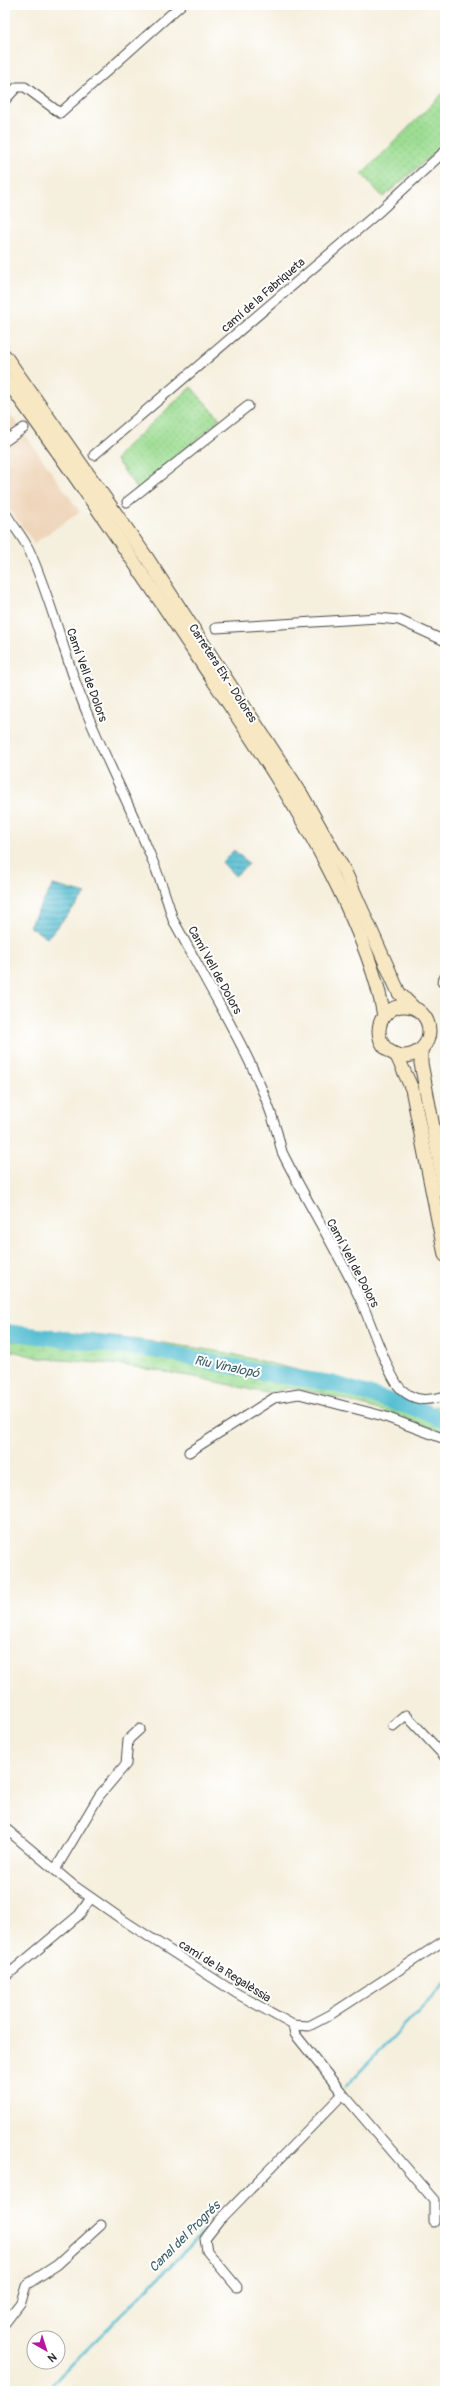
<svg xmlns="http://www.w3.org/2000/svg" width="450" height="2396" viewBox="0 0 450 2396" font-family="Pangolin,sans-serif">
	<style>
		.built { fill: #efd6bb }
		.wetland { fill: url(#wetland-marsh); stroke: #64845f }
		.garden { fill: url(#garden-dots); stroke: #64845f }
		.water { fill: url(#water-rules); stroke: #40747e }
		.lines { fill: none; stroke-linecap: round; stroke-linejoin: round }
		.stream { stroke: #55bed2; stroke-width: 2.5 }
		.river { stroke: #55bed2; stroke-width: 16 }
		.minor-casing { stroke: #494846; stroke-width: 11 }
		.secondary-casing { stroke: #494846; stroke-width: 15 }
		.minor { stroke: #fff; stroke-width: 9 }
		.secondary { stroke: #f7e8c3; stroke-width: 13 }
		.labels { text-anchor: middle; stroke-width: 4; stroke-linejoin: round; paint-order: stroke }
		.street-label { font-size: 12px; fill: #2b2b2b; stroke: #fff }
		.water-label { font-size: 13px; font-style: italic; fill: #3a5e65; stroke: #fff }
	</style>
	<defs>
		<pattern id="wetland-marsh" width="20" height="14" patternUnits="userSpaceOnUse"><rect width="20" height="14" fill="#9ddd93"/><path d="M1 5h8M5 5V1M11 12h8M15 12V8" fill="none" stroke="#87be7f"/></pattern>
		<pattern id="garden-dots" width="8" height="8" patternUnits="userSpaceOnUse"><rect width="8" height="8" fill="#9ddd93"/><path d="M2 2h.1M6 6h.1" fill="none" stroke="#87be7f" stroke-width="1.8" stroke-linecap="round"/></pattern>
		<pattern id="water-rules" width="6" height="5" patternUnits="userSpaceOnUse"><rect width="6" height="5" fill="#55bed2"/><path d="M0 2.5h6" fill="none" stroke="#479bab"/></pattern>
	</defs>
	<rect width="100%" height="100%" fill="#fff"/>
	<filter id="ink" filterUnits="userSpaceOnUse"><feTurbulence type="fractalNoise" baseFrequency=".025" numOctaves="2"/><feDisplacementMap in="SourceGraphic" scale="8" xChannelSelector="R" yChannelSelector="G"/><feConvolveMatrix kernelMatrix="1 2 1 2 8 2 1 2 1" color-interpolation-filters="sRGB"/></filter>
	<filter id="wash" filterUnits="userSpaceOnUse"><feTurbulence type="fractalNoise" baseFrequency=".012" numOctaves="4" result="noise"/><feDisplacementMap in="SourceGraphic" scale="16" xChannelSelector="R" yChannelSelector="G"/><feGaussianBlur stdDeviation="0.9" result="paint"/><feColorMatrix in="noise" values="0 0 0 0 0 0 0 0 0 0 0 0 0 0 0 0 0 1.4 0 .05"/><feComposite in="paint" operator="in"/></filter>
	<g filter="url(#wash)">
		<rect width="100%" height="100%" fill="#f5efdd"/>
		<path class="built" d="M 5,407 L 80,512 L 34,543 L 5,503 Z"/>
		<path class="wetland" d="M 5,1325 L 156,1342 L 228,1353 L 350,1383 L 427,1408 L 445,1405 L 445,1433 L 389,1413 L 321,1393 L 287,1388 L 270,1394 L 195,1377 L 122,1365 L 39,1358 L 5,1349 Z"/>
		<g class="garden">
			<path d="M 443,93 L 445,95 L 445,144 L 383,197 L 362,174 Z"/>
			<path d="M 191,387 L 220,419 L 139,491 L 116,460 L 122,451 Z"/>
		</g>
		<g class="water">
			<path d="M 234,850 L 249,864 L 235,876 L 222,862 Z"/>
			<path d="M 53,885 L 86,894 L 47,938 L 29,926 Z"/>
		</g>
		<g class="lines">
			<g class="stream">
				<path d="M 345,2087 L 445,1983"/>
				<path d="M 45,2391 L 208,2228"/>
			</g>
			<path class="river" d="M 5,1332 L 153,1350 L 269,1374 L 331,1383 L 423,1411 L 445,1421"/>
		</g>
	</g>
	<g filter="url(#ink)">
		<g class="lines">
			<defs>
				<g id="minor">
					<path d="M 5,100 L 17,87 L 25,87 L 60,113 L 181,5"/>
					<path d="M 5,441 L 24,428"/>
					<path d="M 94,455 L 381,210 L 445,151"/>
					<path d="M 127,502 L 248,406"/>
					<path d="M 5,512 C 12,525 23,537 29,550 C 53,603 65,660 87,713 C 115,782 153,848 173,920 C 188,946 202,974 217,1000 C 244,1049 270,1097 282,1152 C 307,1203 338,1251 362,1303 C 370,1321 389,1378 401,1389 C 415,1402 427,1401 445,1396"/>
					<path d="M 216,628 L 378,618 L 399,620 L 445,641"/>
					<path d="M 442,982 L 445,977"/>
					<path d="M 189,1452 L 274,1398 L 299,1394 L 383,1416 L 445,1439"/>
					<path d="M 393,1726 L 406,1715 L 445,1757"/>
					<path d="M 5,1828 L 73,1885 L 123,1920 L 236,1993 L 293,2025 L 309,2026 L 330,2015 L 445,1940"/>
					<path d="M 55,1870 L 99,1796 L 126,1764 L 128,1740 L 140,1729"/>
					<path d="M 5,1977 L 79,1915 L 91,1898"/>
					<path d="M 343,2094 L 434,2200 L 434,2222"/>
					<path d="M 237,2287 L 207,2251 L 205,2239 L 219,2221 L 343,2094 L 295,2034 L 293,2025"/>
					<path d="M 5,2323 L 21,2302 L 26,2285 L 57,2265 L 101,2225"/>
				</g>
				<g id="secondary">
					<path d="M 5,356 L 147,558 L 300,792 L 345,872 L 399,993 L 412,1006"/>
					<path d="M 5,378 C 74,473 140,570 205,668 C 255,743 306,818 344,900 C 361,938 377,975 384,1016"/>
					<circle cx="404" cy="1031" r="25"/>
					<path d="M 421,1051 L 421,1063 L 445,1191"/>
					<path d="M 397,1056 L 412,1089 L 445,1255"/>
				</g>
			</defs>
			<use href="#minor" class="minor-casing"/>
			<use href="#secondary" class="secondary-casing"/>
			<use href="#minor" class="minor"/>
			<use href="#secondary" class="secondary"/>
		</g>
	</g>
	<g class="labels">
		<g class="street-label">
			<text transform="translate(263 295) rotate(-41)" y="4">camí de la Fabriqueta</text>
			<text transform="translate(223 673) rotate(57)" y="4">Carretera Elx - Dolores</text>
			<text transform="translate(87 675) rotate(70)" y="4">Camí Vell de Dolors</text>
			<text transform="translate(215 970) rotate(61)" y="4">Camí Vell de Dolors</text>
			<text transform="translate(353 1263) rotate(62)" y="4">Camí Vell de Dolors</text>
			<text transform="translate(225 1971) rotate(32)" y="4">camí de la Regalèssia</text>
		</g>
		<g class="water-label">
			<text transform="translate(227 1366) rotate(12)" y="5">Riu Vinalopó</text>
			<text transform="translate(184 2236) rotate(-45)" y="5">Canal del Progrés</text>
		</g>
	</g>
	<rect width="450" height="2396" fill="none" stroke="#fff" stroke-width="20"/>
	<g transform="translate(46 2350) rotate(141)"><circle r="19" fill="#ffffff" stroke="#aaaaaa"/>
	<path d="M0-3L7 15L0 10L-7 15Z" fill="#b5179e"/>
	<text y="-6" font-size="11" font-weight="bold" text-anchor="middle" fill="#2b2b2b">N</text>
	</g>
</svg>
